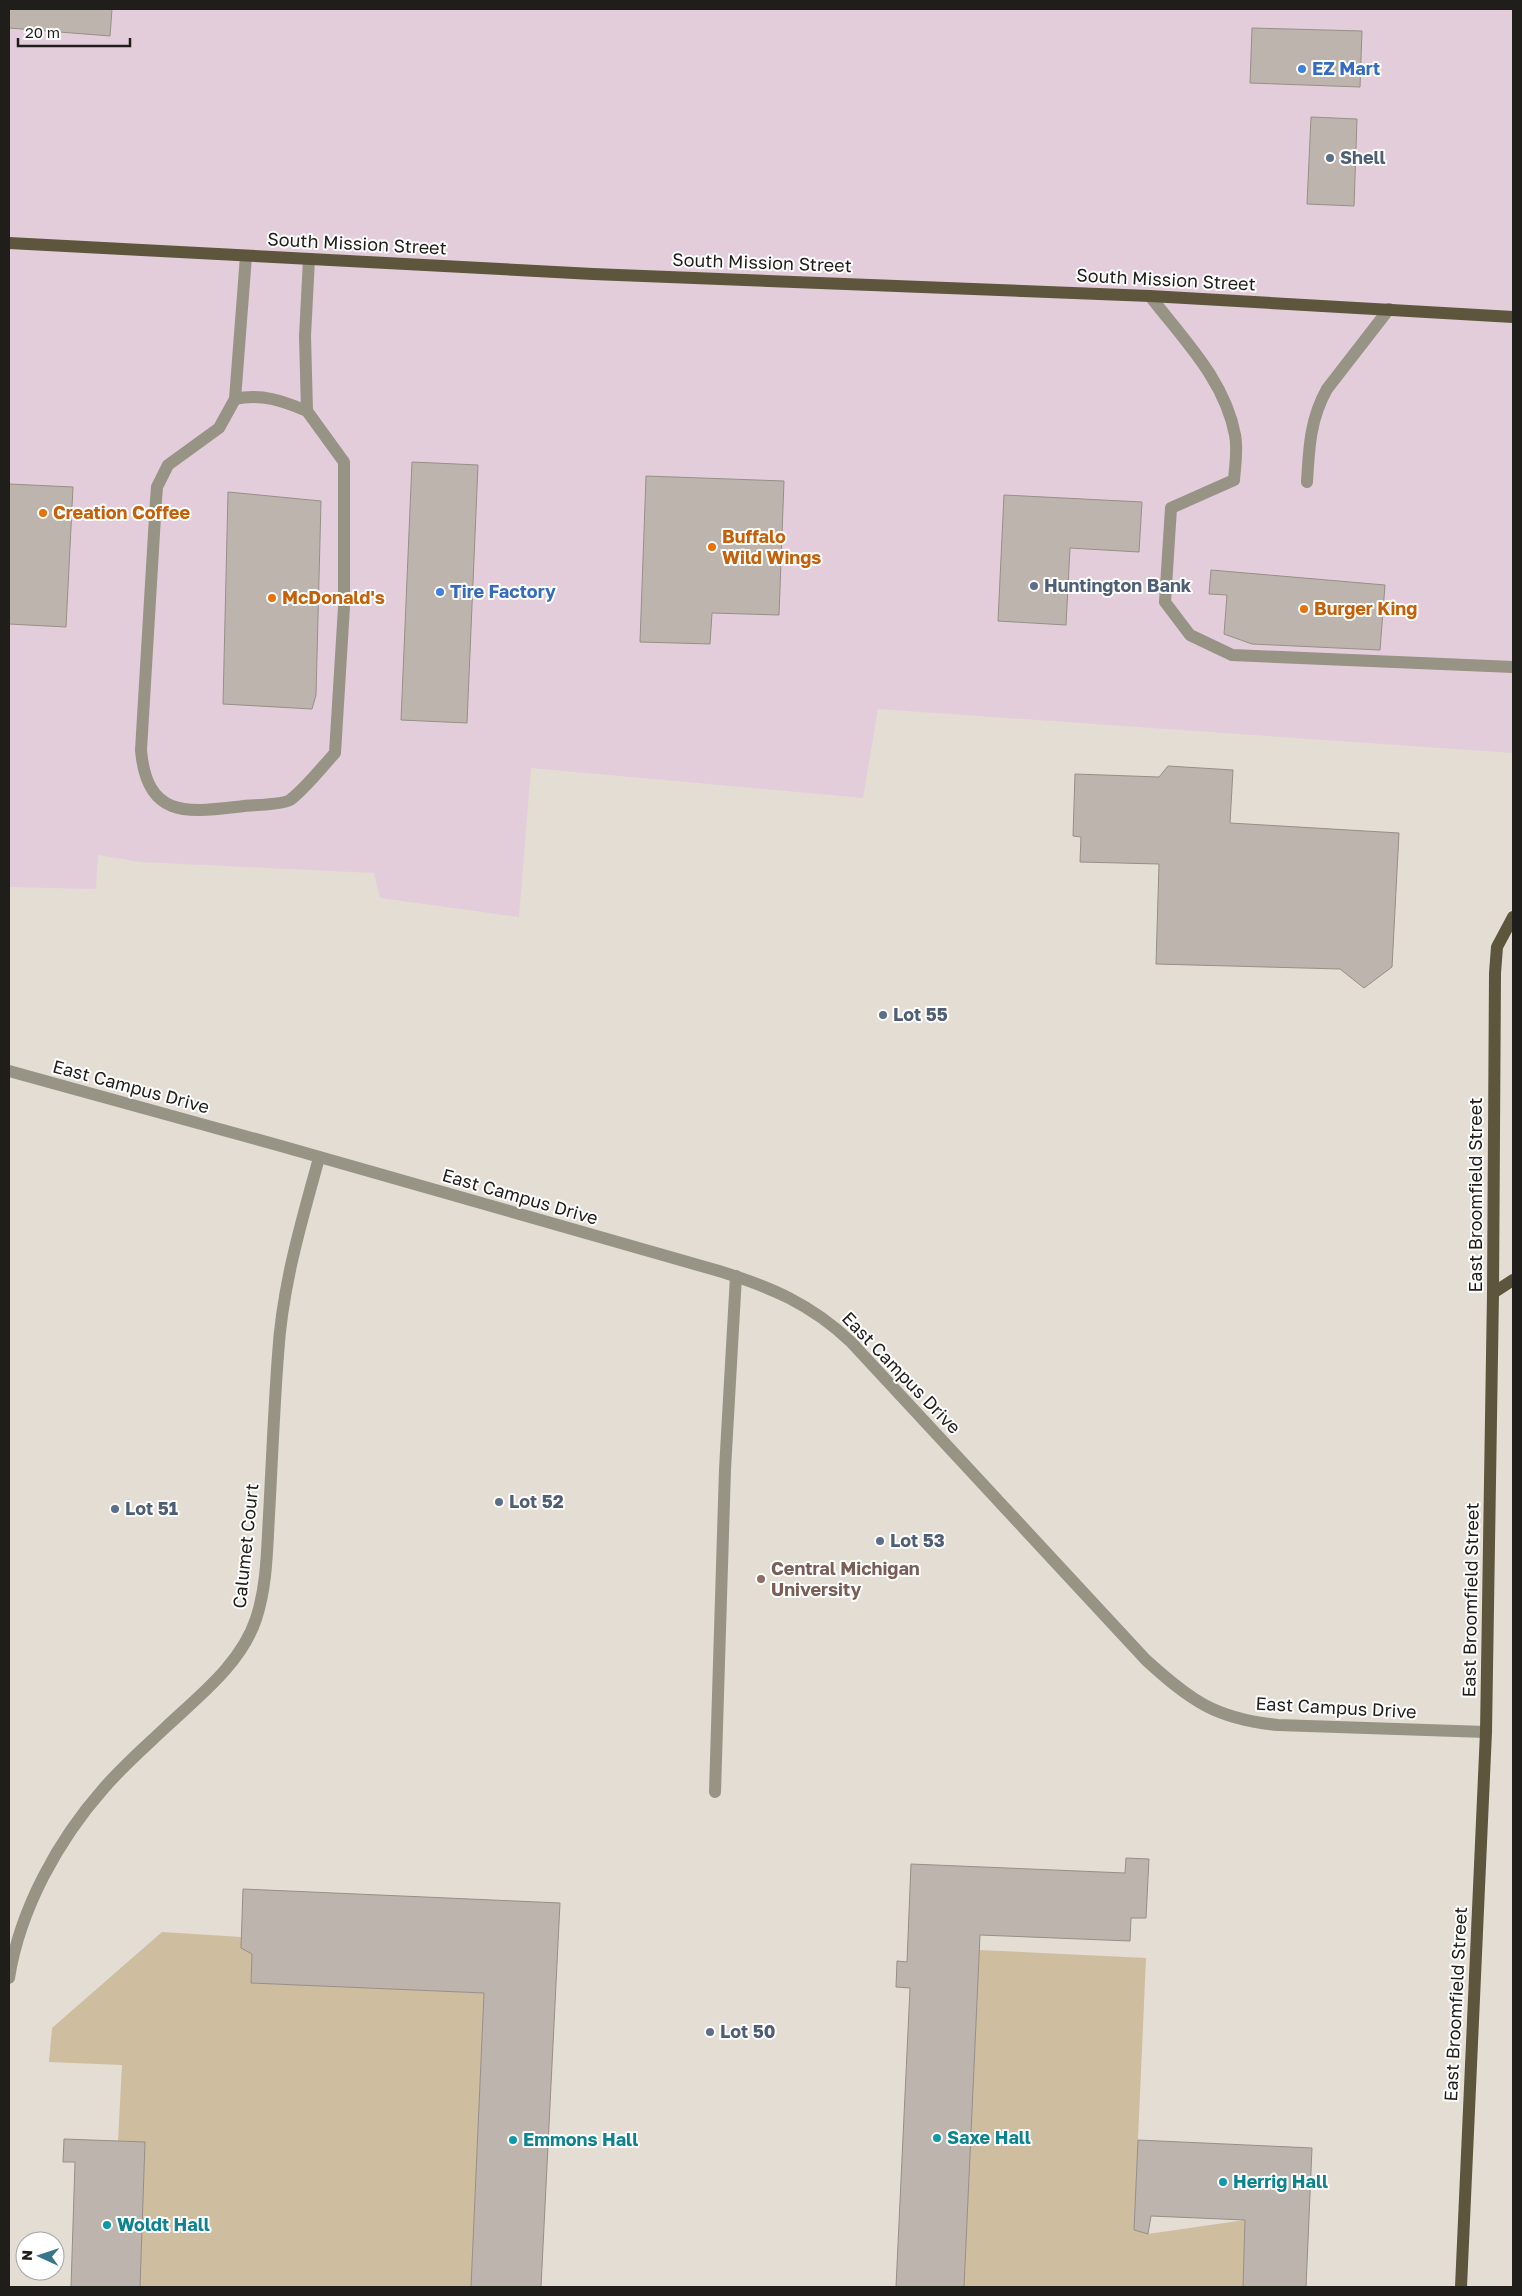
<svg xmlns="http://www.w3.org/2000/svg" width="1522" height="2296" viewBox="0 0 1522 2296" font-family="'Golos Text',sans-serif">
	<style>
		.commercial { fill: #e3cddb }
		.green { fill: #cebd9f }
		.building { fill: #bdb5ad; stroke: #968f87 }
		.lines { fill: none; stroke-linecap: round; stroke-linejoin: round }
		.minor { stroke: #979385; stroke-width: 12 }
		.major { stroke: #5d563d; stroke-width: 12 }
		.shop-dot { fill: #3f7fe0; stroke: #fff; stroke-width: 2 }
		.service-dot { fill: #5c6f8a; stroke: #fff; stroke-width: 2 }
		.food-dot { fill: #e8710a; stroke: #fff; stroke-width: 2 }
		.education-dot { fill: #8d6e63; stroke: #fff; stroke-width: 2 }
		.culture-dot { fill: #0f9aa8; stroke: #fff; stroke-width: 2 }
		.labels { text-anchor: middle; stroke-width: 4; stroke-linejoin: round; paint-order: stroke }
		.shop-label { font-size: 18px; font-weight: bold; fill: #366cbe; stroke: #fff; text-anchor: start }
		.service-label { font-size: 18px; font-weight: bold; fill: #4e5e75; stroke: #fff; text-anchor: start }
		.street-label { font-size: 18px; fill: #201e1b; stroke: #fff }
		.food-label { font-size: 18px; font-weight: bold; fill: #c56008; stroke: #fff; text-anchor: start }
		.education-label { font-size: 18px; font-weight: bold; fill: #785e54; stroke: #fff; text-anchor: start }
		.culture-label { font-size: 18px; font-weight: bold; fill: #0d838f; stroke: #fff; text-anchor: start }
	</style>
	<rect width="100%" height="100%" fill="#e3ddd4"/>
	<path class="commercial" d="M 9,9 L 1513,9 L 1513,753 L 878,709 L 863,798 L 531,768 L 519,917 L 380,898 L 374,873 L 140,862 L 98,855 L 96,889 L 9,887 Z"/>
	<g class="green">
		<path d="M 162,1932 L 241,1937 L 241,1948 L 252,1954 L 251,1983 L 484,1993 L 471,2287 L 140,2287 L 145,2142 L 118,2141 L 122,2065 L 49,2062 L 52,2028 Z"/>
		<path d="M 979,1950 L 1146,1958 L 1134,2230 L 1148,2234 L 1245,2220 L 1243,2287 L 964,2287 Z"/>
	</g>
	<g class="building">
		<path d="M 9,9 L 112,9 L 110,36 L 9,28 Z"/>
		<path d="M 1252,28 L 1362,31 L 1360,87 L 1250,83 Z"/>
		<path d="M 1311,117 L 1357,119 L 1354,206 L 1307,204 Z"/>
		<path d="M 412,462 L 478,465 L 467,723 L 401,720 Z"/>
		<path d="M 646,476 L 784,481 L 779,615 L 712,613 L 710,644 L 640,642 Z"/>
		<path d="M 9,484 L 73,487 L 66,627 L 9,624 Z"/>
		<path d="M 228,492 L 321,501 L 316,695 L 312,709 L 223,704 Z"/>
		<path d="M 1004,495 L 1142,502 L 1139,552 L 1070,548 L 1066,625 L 998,621 Z"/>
		<path d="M 1211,570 L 1385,585 L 1380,650 L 1252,644 L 1224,634 L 1227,595 L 1209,594 Z"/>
		<path d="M 1168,766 L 1233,770 L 1230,823 L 1399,833 L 1392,967 L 1364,988 L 1340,969 L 1156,964 L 1159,864 L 1080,862 L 1081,837 L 1073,836 L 1075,774 L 1159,777 Z"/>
		<path d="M 1126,1858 L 1149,1859 L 1146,1918 L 1131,1918 L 1130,1941 L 980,1935 L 964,2287 L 896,2287 L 910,1988 L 896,1987 L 897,1961 L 907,1962 L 911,1864 L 1125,1873 Z"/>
		<path d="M 243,1889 L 560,1903 L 541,2287 L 471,2287 L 484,1993 L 251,1983 L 252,1954 L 241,1948 Z"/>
		<path d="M 64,2139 L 145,2142 L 140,2287 L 71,2287 L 75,2162 L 63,2162 Z"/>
		<path d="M 1138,2140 L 1312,2148 L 1306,2287 L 1243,2287 L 1245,2220 L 1151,2216 L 1148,2234 L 1134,2230 Z"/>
	</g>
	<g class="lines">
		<g class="minor">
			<path d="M 246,256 L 235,399 L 219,428 L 168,465 L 157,487 L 156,500 L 141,750 C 147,821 190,812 244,806 C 254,805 282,805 290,800 C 305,789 322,767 335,753 L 344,607 L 344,462 L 307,411 L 305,336 L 309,259"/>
			<path d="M 1150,296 C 1183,339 1225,380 1235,435 C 1238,449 1235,466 1234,480 L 1171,508 L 1165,602 L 1190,635 L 1232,655 L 1513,667"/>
			<path d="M 235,399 C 261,393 283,401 307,411"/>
			<path d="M 1307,482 C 1309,448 1310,419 1327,389 L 1389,309"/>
			<path d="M 9,1071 L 281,1146 L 719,1271 C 771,1287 811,1304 851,1342 L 1146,1660 C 1191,1701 1216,1719 1278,1725 L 1486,1732"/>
			<path d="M 715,1792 L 725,1469 L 736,1276"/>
			<path d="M 9,1978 C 20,1909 58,1840 104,1788 C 123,1766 145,1747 166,1727 C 199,1696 241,1664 256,1619 C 267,1586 267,1549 269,1515 C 272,1461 274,1408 278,1355 C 282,1287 301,1223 319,1158"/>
		</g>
		<g class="major">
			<path d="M 9,243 L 593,274 L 1150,296 L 1513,317"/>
			<path d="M 1493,1293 L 1513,1280"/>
			<path d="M 1461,2287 L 1486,1732 L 1493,1293 L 1495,973 L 1497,947 L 1513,917"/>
		</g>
	</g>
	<g class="shop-dot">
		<circle cx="1302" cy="69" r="5"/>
		<circle cx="440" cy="592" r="5"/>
	</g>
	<g class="service-dot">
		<circle cx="1330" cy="158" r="5"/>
		<circle cx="1034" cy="586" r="5"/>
		<circle cx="883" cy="1015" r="5"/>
		<circle cx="499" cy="1502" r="5"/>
		<circle cx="115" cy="1509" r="5"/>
		<circle cx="880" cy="1541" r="5"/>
		<circle cx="710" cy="2032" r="5"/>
	</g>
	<g class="food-dot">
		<circle cx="43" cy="513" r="5"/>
		<circle cx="712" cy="547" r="5"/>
		<circle cx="272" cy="598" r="5"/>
		<circle cx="1304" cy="609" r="5"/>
	</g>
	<circle class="education-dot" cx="761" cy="1579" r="5"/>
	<g class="culture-dot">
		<circle cx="937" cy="2138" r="5"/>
		<circle cx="513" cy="2140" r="5"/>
		<circle cx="1223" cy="2182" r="5"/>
		<circle cx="107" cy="2225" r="5"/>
	</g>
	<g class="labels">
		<g class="shop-label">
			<text x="1312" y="75">EZ Mart</text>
			<text x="450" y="598">Tire Factory</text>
		</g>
		<g class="service-label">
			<text x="1340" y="164">Shell</text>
			<text x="1044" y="592">Huntington Bank</text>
			<text x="893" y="1021">Lot 55</text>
			<text x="509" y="1508">Lot 52</text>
			<text x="125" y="1515">Lot 51</text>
			<text x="890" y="1547">Lot 53</text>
			<text x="720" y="2038">Lot 50</text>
		</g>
		<g class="street-label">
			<text transform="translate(357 244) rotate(3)" y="6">South Mission Street</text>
			<text transform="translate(762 263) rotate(2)" y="6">South Mission Street</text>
			<text transform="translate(1166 280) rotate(3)" y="6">South Mission Street</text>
			<text transform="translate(131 1087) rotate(15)" y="6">East Campus Drive</text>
			<text transform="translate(1476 1195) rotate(-90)" y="6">East Broomfield Street</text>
			<text transform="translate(520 1197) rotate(16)" y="6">East Campus Drive</text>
			<text transform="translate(901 1373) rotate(46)" y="6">East Campus Drive</text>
			<text transform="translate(246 1546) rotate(-84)" y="6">Calumet Court</text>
			<text transform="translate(1471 1600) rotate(-89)" y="6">East Broomfield Street</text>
			<text transform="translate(1336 1708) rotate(3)" y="6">East Campus Drive</text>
			<text transform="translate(1456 2004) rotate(-87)" y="6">East Broomfield Street</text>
		</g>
		<g class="food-label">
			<text x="53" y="519">Creation Coffee</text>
			<text x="722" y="543">Buffalo<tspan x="722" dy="21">Wild Wings</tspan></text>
			<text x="282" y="604">McDonald's</text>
			<text x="1314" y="615">Burger King</text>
		</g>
		<g class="education-label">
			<text x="771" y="1575">Central Michigan<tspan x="771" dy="21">University</tspan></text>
		</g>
		<g class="culture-label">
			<text x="947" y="2144">Saxe Hall</text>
			<text x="523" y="2146">Emmons Hall</text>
			<text x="1233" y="2188">Herrig Hall</text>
			<text x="117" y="2231">Woldt Hall</text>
		</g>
	</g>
	<rect width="1522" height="2296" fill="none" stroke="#201e1b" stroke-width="20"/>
	<g transform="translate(40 2256) rotate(273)"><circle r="24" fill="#ffffff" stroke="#a6a5a4"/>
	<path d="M0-4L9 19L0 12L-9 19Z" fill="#37758b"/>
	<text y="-8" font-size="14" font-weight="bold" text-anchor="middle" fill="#201e1b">N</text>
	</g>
	<path d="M18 38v8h112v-8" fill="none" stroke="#201e1b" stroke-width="2.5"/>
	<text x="25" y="38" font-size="15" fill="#201e1b" stroke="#ffffff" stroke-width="4" paint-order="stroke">20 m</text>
</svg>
